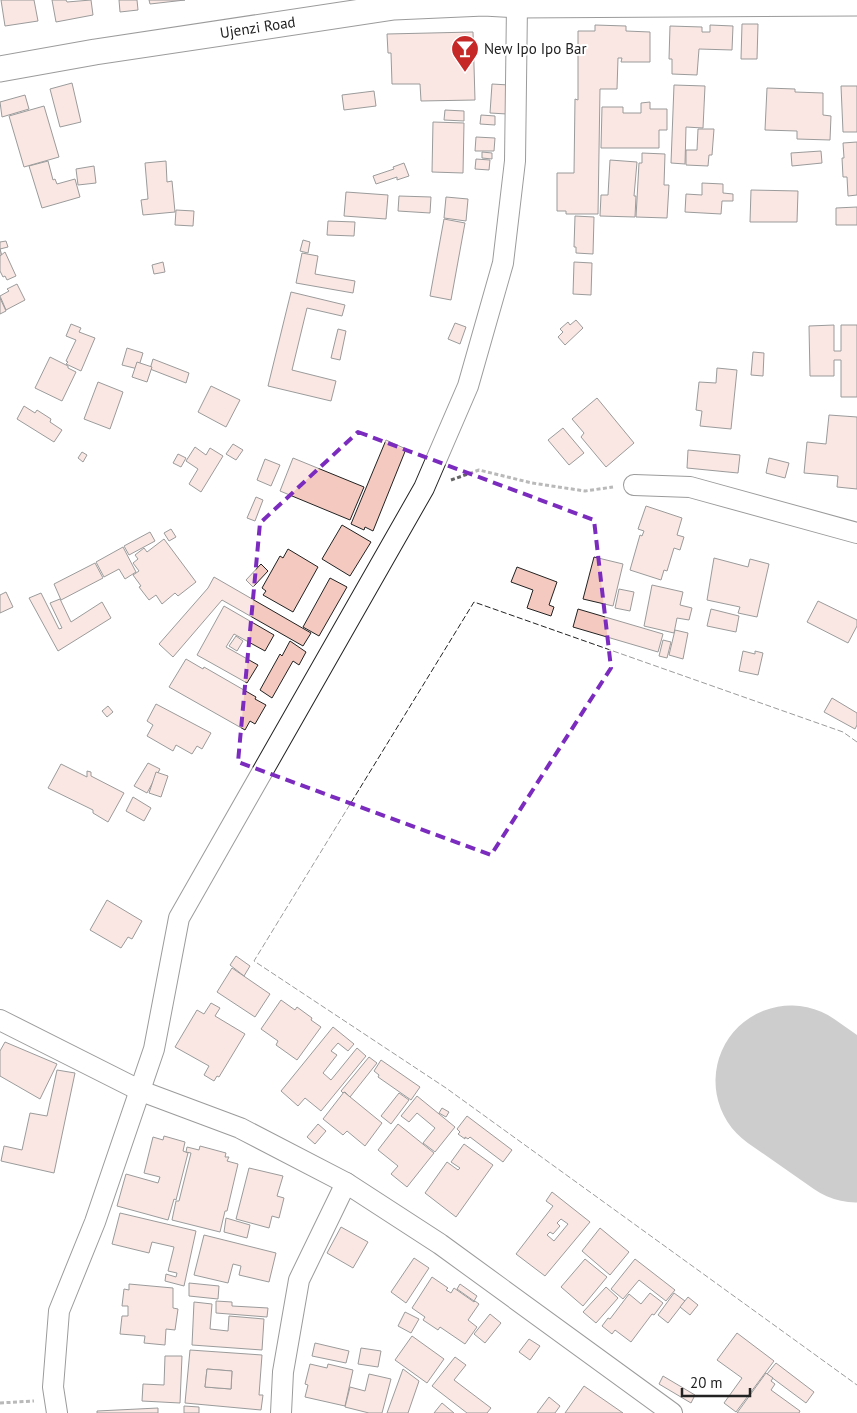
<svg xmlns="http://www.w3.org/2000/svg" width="857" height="1413" viewBox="0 0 857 1413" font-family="'PT Sans',sans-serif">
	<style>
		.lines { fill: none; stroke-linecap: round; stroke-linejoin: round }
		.runway { stroke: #909090; stroke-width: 151 }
		.building { fill: #f3c9c0; stroke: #222; fill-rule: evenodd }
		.minor-casing { stroke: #222; stroke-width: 22 }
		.tertiary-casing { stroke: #222; stroke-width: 27 }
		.path { stroke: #646464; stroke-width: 3; stroke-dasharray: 4 2.5; stroke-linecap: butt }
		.minor { stroke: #fff; stroke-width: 20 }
		.tertiary { stroke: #fff; stroke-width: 25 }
		.fence { stroke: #222; stroke-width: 1; stroke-dasharray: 6 2.5; stroke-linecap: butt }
		.marked { fill: none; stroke: #7b2cbf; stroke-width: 4; stroke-dasharray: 10 6; stroke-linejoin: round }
		.labels { text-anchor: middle; stroke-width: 4; stroke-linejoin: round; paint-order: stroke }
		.street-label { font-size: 15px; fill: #222; stroke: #fff }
		.poi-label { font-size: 15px; fill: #222; stroke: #fff; text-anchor: start }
	</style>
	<rect width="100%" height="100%" fill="#fff"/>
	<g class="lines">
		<path class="runway" d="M 791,1081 L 857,1127"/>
	</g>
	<g class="building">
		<path d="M 1,0 L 34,0 L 38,21 L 5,26 Z"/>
		<path d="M 52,0 L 66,0 L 67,2 L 91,0 L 93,15 L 56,22 Z"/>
		<path d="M 119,0 L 137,0 L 138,10 L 120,12 Z"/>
		<path d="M 149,0 L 185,0 L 150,4 Z"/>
		<path d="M 742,24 L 758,24 L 757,59 L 741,59 Z"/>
		<path d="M 595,25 L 626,26 L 626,31 L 650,32 L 650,62 L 621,62 L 622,58 L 618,58 L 617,89 L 600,89 L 598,214 L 566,214 L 566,211 L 557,211 L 557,173 L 574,173 L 575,99 L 578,100 L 578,31 L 595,31 Z"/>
		<path d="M 710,25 L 733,26 L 732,50 L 699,49 L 697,75 L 672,74 L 672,59 L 669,59 L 670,26 L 702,27 L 702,32 L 710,32 Z"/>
		<path d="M 473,32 L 475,100 L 421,101 L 420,84 L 392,84 L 391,53 L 388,53 L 387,34 Z"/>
		<path d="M 72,83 L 81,122 L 60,127 L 50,89 Z"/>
		<path d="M 492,84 L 509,85 L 507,114 L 490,113 Z"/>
		<path d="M 674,85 L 705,86 L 703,128 L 686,127 L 685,164 L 671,163 Z"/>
		<path d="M 841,86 L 857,86 L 857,132 L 843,132 Z"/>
		<path d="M 767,88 L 795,89 L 795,92 L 823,93 L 823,115 L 831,116 L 830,140 L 797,139 L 797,131 L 765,130 Z"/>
		<path d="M 374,91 L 376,106 L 344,110 L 342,95 Z"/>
		<path d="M 25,95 L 29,109 L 2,117 L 0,102 Z"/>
		<path d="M 650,102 L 650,109 L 667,109 L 667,130 L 659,130 L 659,148 L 601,148 L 602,107 L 623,107 L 623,113 L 641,113 L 641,103 Z"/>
		<path d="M 44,106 L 59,157 L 24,167 L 9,116 Z"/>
		<path d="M 445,110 L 464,111 L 464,121 L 444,120 Z"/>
		<path d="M 481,115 L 495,116 L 495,125 L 480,124 Z"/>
		<path d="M 433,122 L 464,123 L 463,173 L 432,172 Z"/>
		<path d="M 698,129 L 714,129 L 712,155 L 709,155 L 708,166 L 686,165 L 686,150 L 697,150 Z"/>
		<path d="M 476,137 L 495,138 L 494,151 L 475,151 Z"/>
		<path d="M 857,142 L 857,195 L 848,196 L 847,177 L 843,177 L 842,158 L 844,158 L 843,143 Z"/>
		<path d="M 821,151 L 822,163 L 792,166 L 791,153 Z"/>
		<path d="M 482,152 L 492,153 L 492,159 L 482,158 Z"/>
		<path d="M 642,153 L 665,154 L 664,185 L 669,185 L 667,218 L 636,217 L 639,163 L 642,163 Z"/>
		<path d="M 476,159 L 490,160 L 489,170 L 475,169 Z"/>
		<path d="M 610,160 L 637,162 L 634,196 L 636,196 L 635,217 L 600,216 L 601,195 L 608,195 Z"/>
		<path d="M 48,161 L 53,180 L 55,179 L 57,184 L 75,179 L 80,197 L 42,208 L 29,166 Z"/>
		<path d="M 166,161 L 167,182 L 172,181 L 175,212 L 143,215 L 141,200 L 148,199 L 145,163 Z"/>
		<path d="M 404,163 L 409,176 L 397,180 L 397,177 L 376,184 L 373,176 L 394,169 L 393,167 Z"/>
		<path d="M 94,166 L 96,183 L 78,185 L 76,169 Z"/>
		<path d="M 702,183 L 723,184 L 723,193 L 733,194 L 733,201 L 722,201 L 721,214 L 685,212 L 686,194 L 702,195 Z"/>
		<path d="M 751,190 L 798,191 L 797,222 L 750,222 Z"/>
		<path d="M 346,192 L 388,195 L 386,219 L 344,216 Z"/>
		<path d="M 399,196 L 431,197 L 430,213 L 398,211 Z"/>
		<path d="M 446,197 L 468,199 L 466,221 L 444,218 Z"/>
		<path d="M 857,207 L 857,225 L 836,225 L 836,208 Z"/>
		<path d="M 176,210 L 194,211 L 193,226 L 175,225 Z"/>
		<path d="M 575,216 L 594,217 L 593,254 L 576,253 L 576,247 L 574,247 Z"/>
		<path d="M 444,219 L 465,223 L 451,300 L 430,296 Z"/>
		<path d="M 328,221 L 355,222 L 354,236 L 327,235 Z"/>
		<path d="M 303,240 L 310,242 L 308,253 L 300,251 Z"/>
		<path d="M 6,241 L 8,247 L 0,249 L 2,256 L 0,256 L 0,242 Z"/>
		<path d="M 5,252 L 16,276 L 7,280 L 5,276 L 3,277 L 0,271 L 0,256 Z"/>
		<path d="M 302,253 L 318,256 L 315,274 L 355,281 L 353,293 L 296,283 Z"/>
		<path d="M 163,262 L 165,272 L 154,274 L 152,265 Z"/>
		<path d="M 574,262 L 592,263 L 591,295 L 573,294 Z"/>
		<path d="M 17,284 L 25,300 L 6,310 L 0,296 L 9,291 L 7,289 Z"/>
		<path d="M 291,292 L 345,305 L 342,316 L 307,308 L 292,370 L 336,381 L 331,401 L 268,386 Z"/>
		<path d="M 0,298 L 6,311 L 0,314 Z"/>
		<path d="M 576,320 L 583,328 L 565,345 L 558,337 L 563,332 L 560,329 L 568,322 L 570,325 Z"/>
		<path d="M 455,323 L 466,327 L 460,344 L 448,339 Z"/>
		<path d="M 71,324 L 81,328 L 79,332 L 95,338 L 81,371 L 66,364 L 68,362 L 66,361 L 76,340 L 66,336 Z"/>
		<path d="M 834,325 L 834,351 L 841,351 L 841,325 L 857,325 L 857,397 L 841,397 L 841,360 L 834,360 L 834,376 L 810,376 L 809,326 Z"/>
		<path d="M 338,329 L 346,331 L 340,360 L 331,358 Z"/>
		<path d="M 127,348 L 143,353 L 138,369 L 122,365 Z"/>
		<path d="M 753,352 L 764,353 L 763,376 L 751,375 Z"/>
		<path d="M 50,357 L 68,366 L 68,368 L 76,372 L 62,401 L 35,388 Z"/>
		<path d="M 153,359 L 189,373 L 186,383 L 150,369 Z"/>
		<path d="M 137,362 L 152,367 L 147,382 L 132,377 Z"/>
		<path d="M 717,368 L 737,370 L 731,429 L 700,426 L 702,411 L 696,410 L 699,382 L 716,383 Z"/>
		<path d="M 98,382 L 123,392 L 110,429 L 84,419 Z"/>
		<path d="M 211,386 L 240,400 L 226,427 L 198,412 Z"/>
		<path d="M 597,398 L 634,443 L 606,467 L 581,437 L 584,433 L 572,419 Z"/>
		<path d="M 24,406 L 35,413 L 37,410 L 51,419 L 50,422 L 62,430 L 54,442 L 17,419 Z"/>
		<path d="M 829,415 L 857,417 L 857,489 L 837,487 L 838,476 L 804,473 L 807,442 L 826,444 Z"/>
		<path d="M 563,428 L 584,453 L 569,465 L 548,440 Z"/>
		<path d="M 386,440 L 406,449 L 373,531 L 365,527 L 364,530 L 351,524 Z"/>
		<path d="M 233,444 L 243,450 L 236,460 L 226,454 Z"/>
		<path d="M 195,447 L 206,455 L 210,448 L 223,456 L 201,492 L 189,484 L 198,469 L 186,461 Z"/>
		<path d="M 688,450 L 740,455 L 738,473 L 687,468 Z"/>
		<path d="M 82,452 L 87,455 L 83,462 L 78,458 Z"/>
		<path d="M 178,454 L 186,458 L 181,467 L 173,463 Z"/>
		<path d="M 293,458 L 364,487 L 350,520 L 280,491 Z"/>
		<path d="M 769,458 L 789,463 L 785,478 L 766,473 Z"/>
		<path d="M 265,459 L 280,465 L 271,486 L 257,480 Z"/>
		<path d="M 256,497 L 263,500 L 255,521 L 247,518 Z"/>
		<path d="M 646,506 L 682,518 L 677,535 L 684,537 L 680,550 L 674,548 L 667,571 L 664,570 L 661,580 L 630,570 L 640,535 L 642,536 L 644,531 L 638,529 Z"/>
		<path d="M 342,525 L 371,542 L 350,576 L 322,559 Z"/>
		<path d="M 171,529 L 176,537 L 169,541 L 164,533 Z"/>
		<path d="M 150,532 L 155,541 L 129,555 L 124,546 Z"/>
		<path d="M 164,539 L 196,582 L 178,596 L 175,593 L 162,604 L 156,595 L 149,600 L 139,587 L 141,586 L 133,575 L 139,571 L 133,563 L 138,559 L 135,555 L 144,548 L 147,552 Z"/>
		<path d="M 123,547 L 136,572 L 125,579 L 119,569 L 104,577 L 96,562 Z"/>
		<path d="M 288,549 L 318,567 L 293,612 L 263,595 L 266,591 L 262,588 L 280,556 L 283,558 Z"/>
		<path d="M 594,557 L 623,564 L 613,606 L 583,599 Z"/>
		<path d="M 714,558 L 748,567 L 750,559 L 769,564 L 757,617 L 738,613 L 740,607 L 707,600 Z"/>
		<path d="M 95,563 L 103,578 L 61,600 L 54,584 Z"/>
		<path d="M 261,564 L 268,571 L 253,587 L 246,580 Z"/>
		<path d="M 517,567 L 557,582 L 549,605 L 554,607 L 551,616 L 527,608 L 533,590 L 511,582 Z"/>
		<path d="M 214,577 L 311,633 L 303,646 L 222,600 L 173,657 L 159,644 L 208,588 Z"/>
		<path d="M 330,578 L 347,587 L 319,636 L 303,627 Z"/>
		<path d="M 652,585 L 683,592 L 680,605 L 692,608 L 689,620 L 677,618 L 674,633 L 644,626 Z"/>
		<path d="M 619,589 L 634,592 L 630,611 L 615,608 Z"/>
		<path d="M 6,592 L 13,607 L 0,613 L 0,595 Z"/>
		<path d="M 41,593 L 59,629 L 62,628 L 50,603 L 60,599 L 71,622 L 102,602 L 111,618 L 58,651 L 29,598 Z"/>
		<path d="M 818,601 L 857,620 L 857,626 L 848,643 L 807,622 Z"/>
		<path d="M 224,606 L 274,635 L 265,651 L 234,634 L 226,647 L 258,665 L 247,683 L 197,655 Z"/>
		<path d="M 578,609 L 663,634 L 658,652 L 573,627 Z"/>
		<path d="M 711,609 L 739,616 L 736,632 L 707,626 Z"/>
		<path d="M 675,630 L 688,633 L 683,659 L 669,655 Z"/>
		<path d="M 236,636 L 243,641 L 237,651 L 229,646 Z"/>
		<path d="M 663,640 L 671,642 L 667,658 L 659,656 Z"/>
		<path d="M 290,641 L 306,652 L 299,665 L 293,661 L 272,698 L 260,690 L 280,654 L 282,656 Z"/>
		<path d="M 743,651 L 755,654 L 755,651 L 763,653 L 758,675 L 739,671 Z"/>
		<path d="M 186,659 L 203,669 L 204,667 L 256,697 L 255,699 L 266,705 L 255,724 L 250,721 L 245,730 L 169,687 Z"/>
		<path d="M 832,698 L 857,713 L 857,725 L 855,729 L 824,712 Z"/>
		<path d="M 156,704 L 211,733 L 202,749 L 197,746 L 192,754 L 176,745 L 173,751 L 147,736 L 153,725 L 147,721 Z"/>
		<path d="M 108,706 L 113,712 L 107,717 L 102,711 Z"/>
		<path d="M 148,763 L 160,769 L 147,793 L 134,786 Z"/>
		<path d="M 61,764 L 87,777 L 87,771 L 91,772 L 91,776 L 124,793 L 108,822 L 93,813 L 93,810 L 48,788 Z"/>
		<path d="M 156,772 L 168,776 L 161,797 L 149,793 Z"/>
		<path d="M 133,797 L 151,808 L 144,821 L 126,811 Z"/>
		<path d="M 107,900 L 142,921 L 132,939 L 128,937 L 121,948 L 90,930 Z"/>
		<path d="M 236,956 L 250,966 L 244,976 L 230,965 Z"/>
		<path d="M 232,968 L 270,994 L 255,1017 L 217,992 Z"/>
		<path d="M 281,1000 L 295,1010 L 297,1007 L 312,1018 L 311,1020 L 321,1027 L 297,1060 L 276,1045 L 278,1041 L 261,1029 Z"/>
		<path d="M 211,1003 L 220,1008 L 215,1016 L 245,1034 L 219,1077 L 217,1076 L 214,1081 L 204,1075 L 209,1066 L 175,1047 L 197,1010 L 204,1014 Z"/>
		<path d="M 333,1027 L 354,1044 L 348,1051 L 338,1043 L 331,1051 L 337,1055 L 323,1073 L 331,1080 L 357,1048 L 366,1056 L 321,1111 L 305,1098 L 298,1106 L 281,1091 Z"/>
		<path d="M 5,1042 L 57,1064 L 40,1099 L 0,1076 L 0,1051 Z"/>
		<path d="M 369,1057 L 377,1063 L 350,1097 L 345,1092 L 343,1093 L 341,1091 Z"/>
		<path d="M 381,1060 L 420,1087 L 411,1100 L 378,1077 L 379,1075 L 374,1071 Z"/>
		<path d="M 57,1070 L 75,1073 L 54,1173 L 1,1161 L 4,1146 L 22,1150 L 30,1113 L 47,1116 Z"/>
		<path d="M 344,1092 L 382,1123 L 365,1146 L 347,1131 L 343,1135 L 323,1119 Z"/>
		<path d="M 399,1093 L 409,1100 L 391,1124 L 381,1116 Z"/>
		<path d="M 417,1096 L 455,1127 L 435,1152 L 423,1143 L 435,1128 L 417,1113 L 409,1122 L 401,1116 Z"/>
		<path d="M 442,1108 L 449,1112 L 446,1117 L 439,1113 Z"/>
		<path d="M 467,1116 L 512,1150 L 503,1162 L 470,1137 L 468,1139 L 465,1137 L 465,1139 L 458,1134 L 460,1132 L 457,1129 Z"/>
		<path d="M 318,1124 L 326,1131 L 315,1144 L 307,1137 Z"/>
		<path d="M 398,1124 L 434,1153 L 407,1187 L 391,1174 L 398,1166 L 378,1150 Z"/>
		<path d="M 164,1136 L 185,1142 L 183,1151 L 188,1153 L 176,1200 L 174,1199 L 168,1220 L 117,1206 L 126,1174 L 158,1183 L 160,1177 L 144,1173 L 153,1137 L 163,1140 Z"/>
		<path d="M 464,1144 L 493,1165 L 456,1217 L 425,1193 L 447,1162 L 458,1170 L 460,1168 L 451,1162 Z"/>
		<path d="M 200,1146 L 226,1153 L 225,1157 L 229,1157 L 227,1161 L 238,1164 L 227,1211 L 225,1211 L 220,1232 L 172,1220 L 176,1201 L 179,1201 L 191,1153 L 186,1152 L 187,1147 L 199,1150 Z"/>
		<path d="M 249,1168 L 283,1176 L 277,1196 L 284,1198 L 279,1218 L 272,1216 L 269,1228 L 236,1219 Z"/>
		<path d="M 552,1192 L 590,1222 L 545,1276 L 516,1254 L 553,1206 L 546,1201 ZM 561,1219 L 568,1224 L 554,1241 L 547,1235 L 550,1232 L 553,1234 L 560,1226 L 557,1223 Z"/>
		<path d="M 120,1213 L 196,1231 L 184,1286 L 165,1281 L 166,1274 L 176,1277 L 177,1273 L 168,1271 L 174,1247 L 152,1242 L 149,1253 L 112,1244 Z"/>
		<path d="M 226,1218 L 250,1225 L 247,1238 L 224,1232 Z"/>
		<path d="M 341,1227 L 368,1242 L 353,1268 L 327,1253 Z"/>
		<path d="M 600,1228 L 629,1252 L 610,1275 L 582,1251 Z"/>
		<path d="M 204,1235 L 276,1253 L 269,1282 L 239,1275 L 241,1266 L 233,1264 L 228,1283 L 194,1275 Z"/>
		<path d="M 414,1258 L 429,1268 L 406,1303 L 391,1292 Z"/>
		<path d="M 585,1259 L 607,1277 L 583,1306 L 561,1287 Z"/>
		<path d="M 635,1259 L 675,1290 L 666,1301 L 639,1280 L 623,1299 L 611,1289 Z"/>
		<path d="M 432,1277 L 448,1288 L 446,1290 L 451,1293 L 454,1288 L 474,1302 L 475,1301 L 479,1304 L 468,1320 L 477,1327 L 465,1344 L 440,1327 L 438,1330 L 423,1320 L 425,1317 L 412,1308 Z"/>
		<path d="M 189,1283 L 219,1286 L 218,1299 L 189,1296 Z"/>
		<path d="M 129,1284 L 173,1288 L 173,1308 L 178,1309 L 175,1330 L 166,1329 L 165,1345 L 144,1343 L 145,1336 L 120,1334 L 122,1316 L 128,1316 L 128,1306 L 122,1306 L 124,1289 L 129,1290 Z"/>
		<path d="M 460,1284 L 477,1296 L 474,1301 L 457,1289 Z"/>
		<path d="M 606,1287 L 618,1298 L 596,1323 L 583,1312 Z"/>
		<path d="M 650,1293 L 663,1303 L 654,1315 L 652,1314 L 631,1342 L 615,1330 L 612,1334 L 602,1326 L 608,1318 L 610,1319 L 629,1294 L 641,1304 Z"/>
		<path d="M 674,1293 L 685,1301 L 668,1323 L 658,1315 Z"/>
		<path d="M 688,1297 L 698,1305 L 690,1315 L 680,1307 Z"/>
		<path d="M 216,1301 L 232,1302 L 232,1306 L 268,1308 L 267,1317 L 216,1313 Z"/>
		<path d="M 194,1302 L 212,1304 L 210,1329 L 228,1331 L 229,1316 L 264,1319 L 262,1350 L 192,1345 Z"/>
		<path d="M 405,1312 L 419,1319 L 411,1333 L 398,1326 Z"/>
		<path d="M 490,1314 L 501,1323 L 485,1343 L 474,1334 Z"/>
		<path d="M 737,1333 L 774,1361 L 736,1412 L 724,1403 L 742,1378 L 717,1360 Z"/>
		<path d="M 412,1336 L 444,1359 L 427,1383 L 395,1360 Z"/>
		<path d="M 529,1339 L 540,1346 L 530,1360 L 519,1352 Z"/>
		<path d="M 315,1343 L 349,1351 L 346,1363 L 312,1356 Z"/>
		<path d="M 361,1348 L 381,1351 L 378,1367 L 358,1364 Z"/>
		<path d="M 190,1350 L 262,1355 L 259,1395 L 263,1395 L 261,1410 L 185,1403 ZM 207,1369 L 232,1371 L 231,1389 L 205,1387 Z"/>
		<path d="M 165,1356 L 182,1356 L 180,1403 L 142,1401 L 143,1384 L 164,1385 Z"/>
		<path d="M 455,1357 L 466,1365 L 454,1380 L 491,1408 L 487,1413 L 467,1413 L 432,1386 Z"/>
		<path d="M 776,1363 L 814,1392 L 806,1403 L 767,1374 Z"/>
		<path d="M 310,1364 L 327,1368 L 328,1364 L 353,1370 L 345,1406 L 305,1397 L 308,1385 L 305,1384 Z"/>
		<path d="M 207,1369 L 232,1371 L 231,1389 L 205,1387 Z"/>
		<path d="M 403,1369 L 419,1381 L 408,1413 L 387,1413 Z"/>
		<path d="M 766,1373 L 773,1378 L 771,1381 L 775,1384 L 771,1390 L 800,1411 L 799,1413 L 737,1413 Z"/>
		<path d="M 369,1374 L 391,1379 L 382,1413 L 369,1413 L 345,1407 L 350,1387 L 365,1391 Z"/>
		<path d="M 663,1376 L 695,1395 L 691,1403 L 659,1384 Z"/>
		<path d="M 584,1386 L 623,1413 L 565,1413 Z"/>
		<path d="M 549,1397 L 560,1406 L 555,1413 L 537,1413 Z"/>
		<path d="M 442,1403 L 454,1413 L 434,1413 Z"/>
		<path d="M 184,1406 L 199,1407 L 199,1413 L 184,1413 Z"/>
		<path d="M 158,1408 L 158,1413 L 97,1413 L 97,1411 Z"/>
	</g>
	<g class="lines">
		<defs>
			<g id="minor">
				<path d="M 634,485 L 690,487 L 857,533"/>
				<path d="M 0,1020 L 141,1091 L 240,1128 L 346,1183 L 440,1244 L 672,1413"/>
				<path d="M 57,1413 L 53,1387 L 59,1311 L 95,1222 L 154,1049 L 179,918 L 424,488 L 468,386 L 503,263 L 515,161 L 517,5"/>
				<path d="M 281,1413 L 283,1372 L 299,1280 L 346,1183"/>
			</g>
			<g id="tertiary">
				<path id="s1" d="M 0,69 L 95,52 L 394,7 L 484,3 L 517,5 L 857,3"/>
			</g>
		</defs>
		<use href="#minor" class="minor-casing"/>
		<use href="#tertiary" class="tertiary-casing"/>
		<g class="path">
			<path d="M 451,480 L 479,470 L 532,483 L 585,491 L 613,487"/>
			<path d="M 0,1403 L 34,1401"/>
		</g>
		<use href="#minor" class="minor"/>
		<use href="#tertiary" class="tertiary"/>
		<path class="fence" d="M 857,742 L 843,732 L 474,602 L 254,961 L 446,1088 L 857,1385"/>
	</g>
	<path d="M0 0H857V1413H0ZM 358,432 L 594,520 L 611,668 L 491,855 L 238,762 L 260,523 Z" fill="#fff" fill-opacity=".55" fill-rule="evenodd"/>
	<path class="marked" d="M 358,432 L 594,520 L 611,668 L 491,855 L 238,762 L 260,523 Z"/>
	<defs>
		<symbol id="bar-pin" viewBox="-11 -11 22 30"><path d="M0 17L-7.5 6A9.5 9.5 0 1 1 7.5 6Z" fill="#c62828" stroke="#fff"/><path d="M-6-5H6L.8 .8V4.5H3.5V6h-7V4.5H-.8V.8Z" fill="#fff"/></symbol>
	</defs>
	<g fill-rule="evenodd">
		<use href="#bar-pin" x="449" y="33" width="32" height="43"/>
	</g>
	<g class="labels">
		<g class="street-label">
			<text dy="5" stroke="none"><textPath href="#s1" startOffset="261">Ujenzi Road</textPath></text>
		</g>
		<g class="poi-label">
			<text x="484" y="54">New Ipo Ipo Bar</text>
		</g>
	</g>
	<path d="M682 1388v8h68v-8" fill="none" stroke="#222222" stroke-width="2.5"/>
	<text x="690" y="1388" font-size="15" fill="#222222" stroke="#ffffff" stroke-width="4" paint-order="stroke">20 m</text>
</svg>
